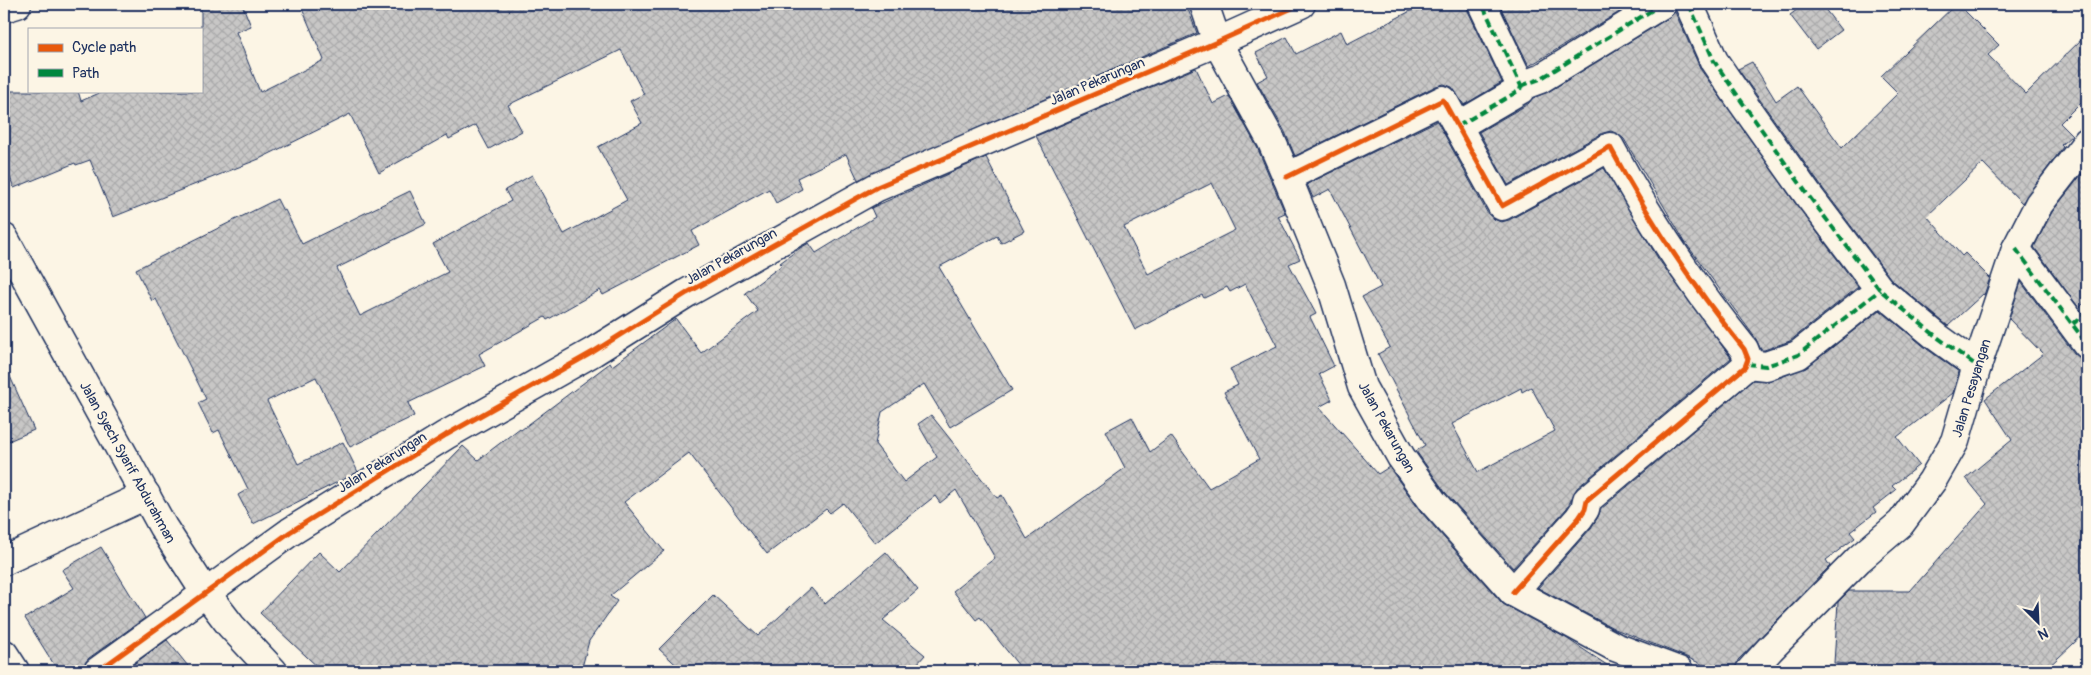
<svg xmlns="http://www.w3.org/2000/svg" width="2091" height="675" viewBox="0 0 2091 675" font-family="Pangolin,sans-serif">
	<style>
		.building { fill: url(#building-cross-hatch); stroke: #1b2f5e; fill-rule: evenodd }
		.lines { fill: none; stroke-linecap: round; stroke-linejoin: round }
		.minor-casing { stroke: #1b2f5e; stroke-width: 31 }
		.major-casing { stroke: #1b2f5e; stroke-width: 31 }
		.minor { stroke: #fcf5e5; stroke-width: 28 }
		.major { stroke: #fcf5e5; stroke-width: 28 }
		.quiet { stroke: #00873e; stroke-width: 4; stroke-dasharray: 8 4; stroke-linecap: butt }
		.cycleway-casing { stroke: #fcf5e5; stroke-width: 8 }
		.cycleway { stroke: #e8590c; stroke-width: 5 }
		.labels { text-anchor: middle; stroke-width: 4.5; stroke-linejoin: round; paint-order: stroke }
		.street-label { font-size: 14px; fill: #1b2f5e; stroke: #fcf5e5 }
	</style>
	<defs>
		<pattern id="building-cross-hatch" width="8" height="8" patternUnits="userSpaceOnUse" patternTransform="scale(1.25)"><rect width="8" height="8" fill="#c8c7c6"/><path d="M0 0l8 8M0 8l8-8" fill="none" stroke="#ababac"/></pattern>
	</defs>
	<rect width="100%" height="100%" fill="#fcf5e5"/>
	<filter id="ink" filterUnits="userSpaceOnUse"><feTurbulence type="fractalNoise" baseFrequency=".02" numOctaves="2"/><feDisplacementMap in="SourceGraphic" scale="10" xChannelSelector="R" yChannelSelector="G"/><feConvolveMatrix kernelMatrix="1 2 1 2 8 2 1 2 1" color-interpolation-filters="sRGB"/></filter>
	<g filter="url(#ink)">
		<g class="building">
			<path d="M 201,4 L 242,4 L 251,26 L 236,32 L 260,92 L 324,60 L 300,4 L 1186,4 L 1197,33 L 858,180 L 846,154 L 797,178 L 802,189 L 776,203 L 769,189 L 692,231 L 699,245 L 603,295 L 600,290 L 547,320 L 545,317 L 479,354 L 485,366 L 408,403 L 414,416 L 350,447 L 316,377 L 267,401 L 298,464 L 343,442 L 358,472 L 253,524 L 238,495 L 248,489 L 219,430 L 213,433 L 198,403 L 206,399 L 156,299 L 152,301 L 136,269 L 277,199 L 283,211 L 285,210 L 302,244 L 410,191 L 426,224 L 337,268 L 360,316 L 448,272 L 433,244 L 511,201 L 505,190 L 532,175 L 564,234 L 627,200 L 598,147 L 642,123 L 630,101 L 644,94 L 621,50 L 508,105 L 522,131 L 489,149 L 476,125 L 449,139 L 447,135 L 379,173 L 350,114 L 259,159 L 113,217 L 90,160 L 76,165 L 75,163 L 14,188 L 4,162 L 4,91 L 78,91 L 81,101 L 104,91 L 201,91 Z"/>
			<path d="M 1424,4 L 1467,4 L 1468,11 L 1502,82 L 1464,105 L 1452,87 L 1444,84 L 1436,86 L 1295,156 L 1285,132 L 1257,82 L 1268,76 L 1256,53 L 1287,37 L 1296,54 L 1341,31 L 1347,44 Z"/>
			<path d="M 1499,4 L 1633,4 L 1529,66 Z"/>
			<path d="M 1805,4 L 1821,4 L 1841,30 L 1816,49 L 1790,15 Z"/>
			<path d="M 1956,4 L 1958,4 L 1999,45 L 1988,55 L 2026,94 L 2087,34 L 2087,96 L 2060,123 L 2072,135 L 2061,145 L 2063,147 L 2022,203 L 1983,163 L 1927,216 L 1962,256 L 1965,253 L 1990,278 L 1984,295 L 1983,294 L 1948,326 L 1891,279 L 1821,186 L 1738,69 L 1752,62 L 1776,101 L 1797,86 L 1842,148 L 1898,93 L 1881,76 Z"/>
			<path d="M 1675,12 L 1701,70 L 1796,204 L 1858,287 L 1790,341 L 1764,350 L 1761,350 L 1756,339 L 1685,242 L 1624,139 L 1618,134 L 1611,131 L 1603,133 L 1508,185 L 1479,132 L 1528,104 L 1533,98 L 1548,92 L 1670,17 Z"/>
			<path d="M 1196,68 L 1213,104 L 1229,96 L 1257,147 L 1285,213 L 1278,216 L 1300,259 L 1289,264 L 1316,314 L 1310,317 L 1334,366 L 1319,374 L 1332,400 L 1319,407 L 1378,474 L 1389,467 L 1421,512 L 1503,604 L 1566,638 L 1616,671 L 1023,671 L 980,617 L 976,620 L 953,591 L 995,558 L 956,490 L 940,503 L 935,496 L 875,543 L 843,503 L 830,513 L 826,509 L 767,554 L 689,453 L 624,502 L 664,551 L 610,596 L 617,601 L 589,641 L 581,671 L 322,671 L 260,613 L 319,552 L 340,572 L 463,446 L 478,460 L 520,428 L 521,430 L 610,363 L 612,366 L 676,319 L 701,353 L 758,311 L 745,293 L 782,265 L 780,263 L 800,248 L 809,243 L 816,253 L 875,217 L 871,208 L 986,157 L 1024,231 L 1001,243 L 997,236 L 939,267 L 1012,390 L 950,427 L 924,384 L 882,412 L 875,444 L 904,482 L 937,457 L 918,424 L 931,415 L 997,498 L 1002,495 L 1027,539 L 1125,468 L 1106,431 L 1132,417 L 1150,452 L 1171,436 L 1209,488 L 1259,459 L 1224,392 L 1238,385 L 1230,369 L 1277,346 L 1245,284 L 1230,292 L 1227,287 L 1204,298 L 1202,295 L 1135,330 L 1036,136 ZM 1212,183 L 1235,230 L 1148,274 L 1124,227 Z"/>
			<path d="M 1437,121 L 1488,214 L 1494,219 L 1501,222 L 1509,220 L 1604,168 L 1659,260 L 1731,358 L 1577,488 L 1567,508 L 1513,568 L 1445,492 L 1416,451 L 1425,445 L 1378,354 L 1390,347 L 1362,297 L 1381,287 L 1330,189 L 1313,198 L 1307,184 ZM 1531,387 L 1555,431 L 1478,472 L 1452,424 L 1521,388 L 1522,392 Z"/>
			<path d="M 2085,170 L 2087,172 L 2087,300 L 2079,308 L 2034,247 L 2052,212 Z"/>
			<path d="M 2021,282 L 2074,353 L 2080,358 L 2087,359 L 2087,631 L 2044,671 L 1948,671 L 1834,663 L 1838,602 L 1849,591 L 1910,591 L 1987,504 L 1966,478 L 2012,440 L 1985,399 L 2043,354 L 2009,319 Z"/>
			<path d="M 1880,310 L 1927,349 L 1959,372 L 1953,393 L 1897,437 L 1919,465 L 1892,486 L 1896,490 L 1873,508 L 1876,512 L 1850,532 L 1855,538 L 1826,560 L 1830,566 L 1738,660 L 1735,671 L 1714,671 L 1710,668 L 1684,656 L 1615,629 L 1538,588 L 1591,528 L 1598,517 L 1601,509 L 1753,380 L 1771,381 L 1807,367 Z"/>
			<path d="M 4,363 L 34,430 L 4,443 Z"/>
			<path d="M 101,547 L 145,618 L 89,658 L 84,664 L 83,671 L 58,671 L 25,618 L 74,588 L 62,570 Z"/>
			<path d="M 886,552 L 918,590 L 883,620 L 925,655 L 911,671 L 683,671 L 659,649 L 713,595 L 758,636 L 811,588 L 825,604 Z"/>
			<path d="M 167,640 L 192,671 L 124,671 Z"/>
		</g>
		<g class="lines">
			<defs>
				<g id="minor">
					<path d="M 1204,4 L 1217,42 L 1271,140 L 1288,179 L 1331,285 L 1362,387 L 1401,457 L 1433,502 L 1513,592 L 1615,647 L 1679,671"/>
					<path d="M 1689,4 L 1714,61 L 1742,102 L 1808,195 L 1880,290 L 1937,337 L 1977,366"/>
					<path d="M 4,8 L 17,4"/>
					<path d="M 1521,86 L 1540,79 L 1662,4"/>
					<path d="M 1458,126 L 1520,90 L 1521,86 L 1482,4"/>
					<path d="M 1287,177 L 1443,100 L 1502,206 L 1610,147 C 1648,218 1693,286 1744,349 L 1748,359 L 1745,367 L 1587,500 L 1585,509 L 1579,518 L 1513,592"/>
					<path d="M 2016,249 L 2087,344"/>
					<path d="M 1747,364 L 1766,366 L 1798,355 L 1880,290"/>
					<path d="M 4,561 L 146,495"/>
					<path d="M 4,654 L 15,671"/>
					<path d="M 98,671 L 290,532 L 446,435 L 593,352 L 687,293 L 877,187 L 1217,42 L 1301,4"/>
					<path d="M 1750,671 L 1770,649 L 1859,559 L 1901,523 L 1932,481 L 1955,441 L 1977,366 L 2016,249 L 2039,204 L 2087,142"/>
				</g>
				<path id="major" d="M 4,238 L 163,527 L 205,592 L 231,626 L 273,671"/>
			</defs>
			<use href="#minor" class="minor-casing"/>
			<use href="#major" class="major-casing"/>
			<use href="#minor" class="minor"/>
			<use href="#major" class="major"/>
			<g class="quiet">
				<path d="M 1689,4 L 1714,61 L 1742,102 L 1808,195 L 1880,290 L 1937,337 L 1977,366"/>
				<path d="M 1521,86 L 1540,79 L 1662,4"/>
				<path d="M 1458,126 L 1520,90 L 1521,86 L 1482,4"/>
				<path d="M 2016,249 L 2087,344"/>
				<path d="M 2073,324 L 2087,312"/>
				<path d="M 1747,364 L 1766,366 L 1798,355 L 1880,290"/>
			</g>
			<defs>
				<g id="cycleway">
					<path d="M 1287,177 L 1443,100 L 1502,206 L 1610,147 C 1648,218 1693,286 1744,349 L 1748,359 L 1745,367 L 1587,500 L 1585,509 L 1579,518 L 1513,592"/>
					<path d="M 98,671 L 290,532 L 446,435 L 593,352 L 687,293 L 877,187 L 1217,42 L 1301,4"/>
				</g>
			</defs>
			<use href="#cycleway" class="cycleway-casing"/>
			<use href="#cycleway" class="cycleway"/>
		</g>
	</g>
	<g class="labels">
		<g class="street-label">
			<text transform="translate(1097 81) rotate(-23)" y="5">Jalan Pekarungan</text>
			<text transform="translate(731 256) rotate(-29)" y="5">Jalan Pekarungan</text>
			<text transform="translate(1971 388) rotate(-73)" y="5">Jalan Pesayangan</text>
			<text transform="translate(1387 427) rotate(61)" y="5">Jalan Pekarungan</text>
			<text transform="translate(128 462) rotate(61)" y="5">Jalan Syech Syarif Abdurahman</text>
			<text transform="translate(382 462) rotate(-32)" y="5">Jalan Pekarungan</text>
		</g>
	</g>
	<rect width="2091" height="675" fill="none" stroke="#fcf5e5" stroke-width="20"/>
	<rect x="10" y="10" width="2071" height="655" fill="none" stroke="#1b2f5e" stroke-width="2" filter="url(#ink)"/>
	<rect x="28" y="28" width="175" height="65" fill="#fcf5e5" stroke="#a2a6af"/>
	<rect x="38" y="44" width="25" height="8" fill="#e8590c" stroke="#a2a6af"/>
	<text x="72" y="52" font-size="15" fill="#1b2f5e">Cycle path</text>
	<rect x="38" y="69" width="25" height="8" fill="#00873e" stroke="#a2a6af"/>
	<text x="72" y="78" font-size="15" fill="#1b2f5e">Path</text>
	<g transform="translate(2038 622) rotate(156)" stroke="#fcf5e5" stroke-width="4" paint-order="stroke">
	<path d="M0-4L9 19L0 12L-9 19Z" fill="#1b2f5e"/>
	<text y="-8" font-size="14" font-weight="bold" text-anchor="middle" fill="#1b2f5e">N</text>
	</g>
</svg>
